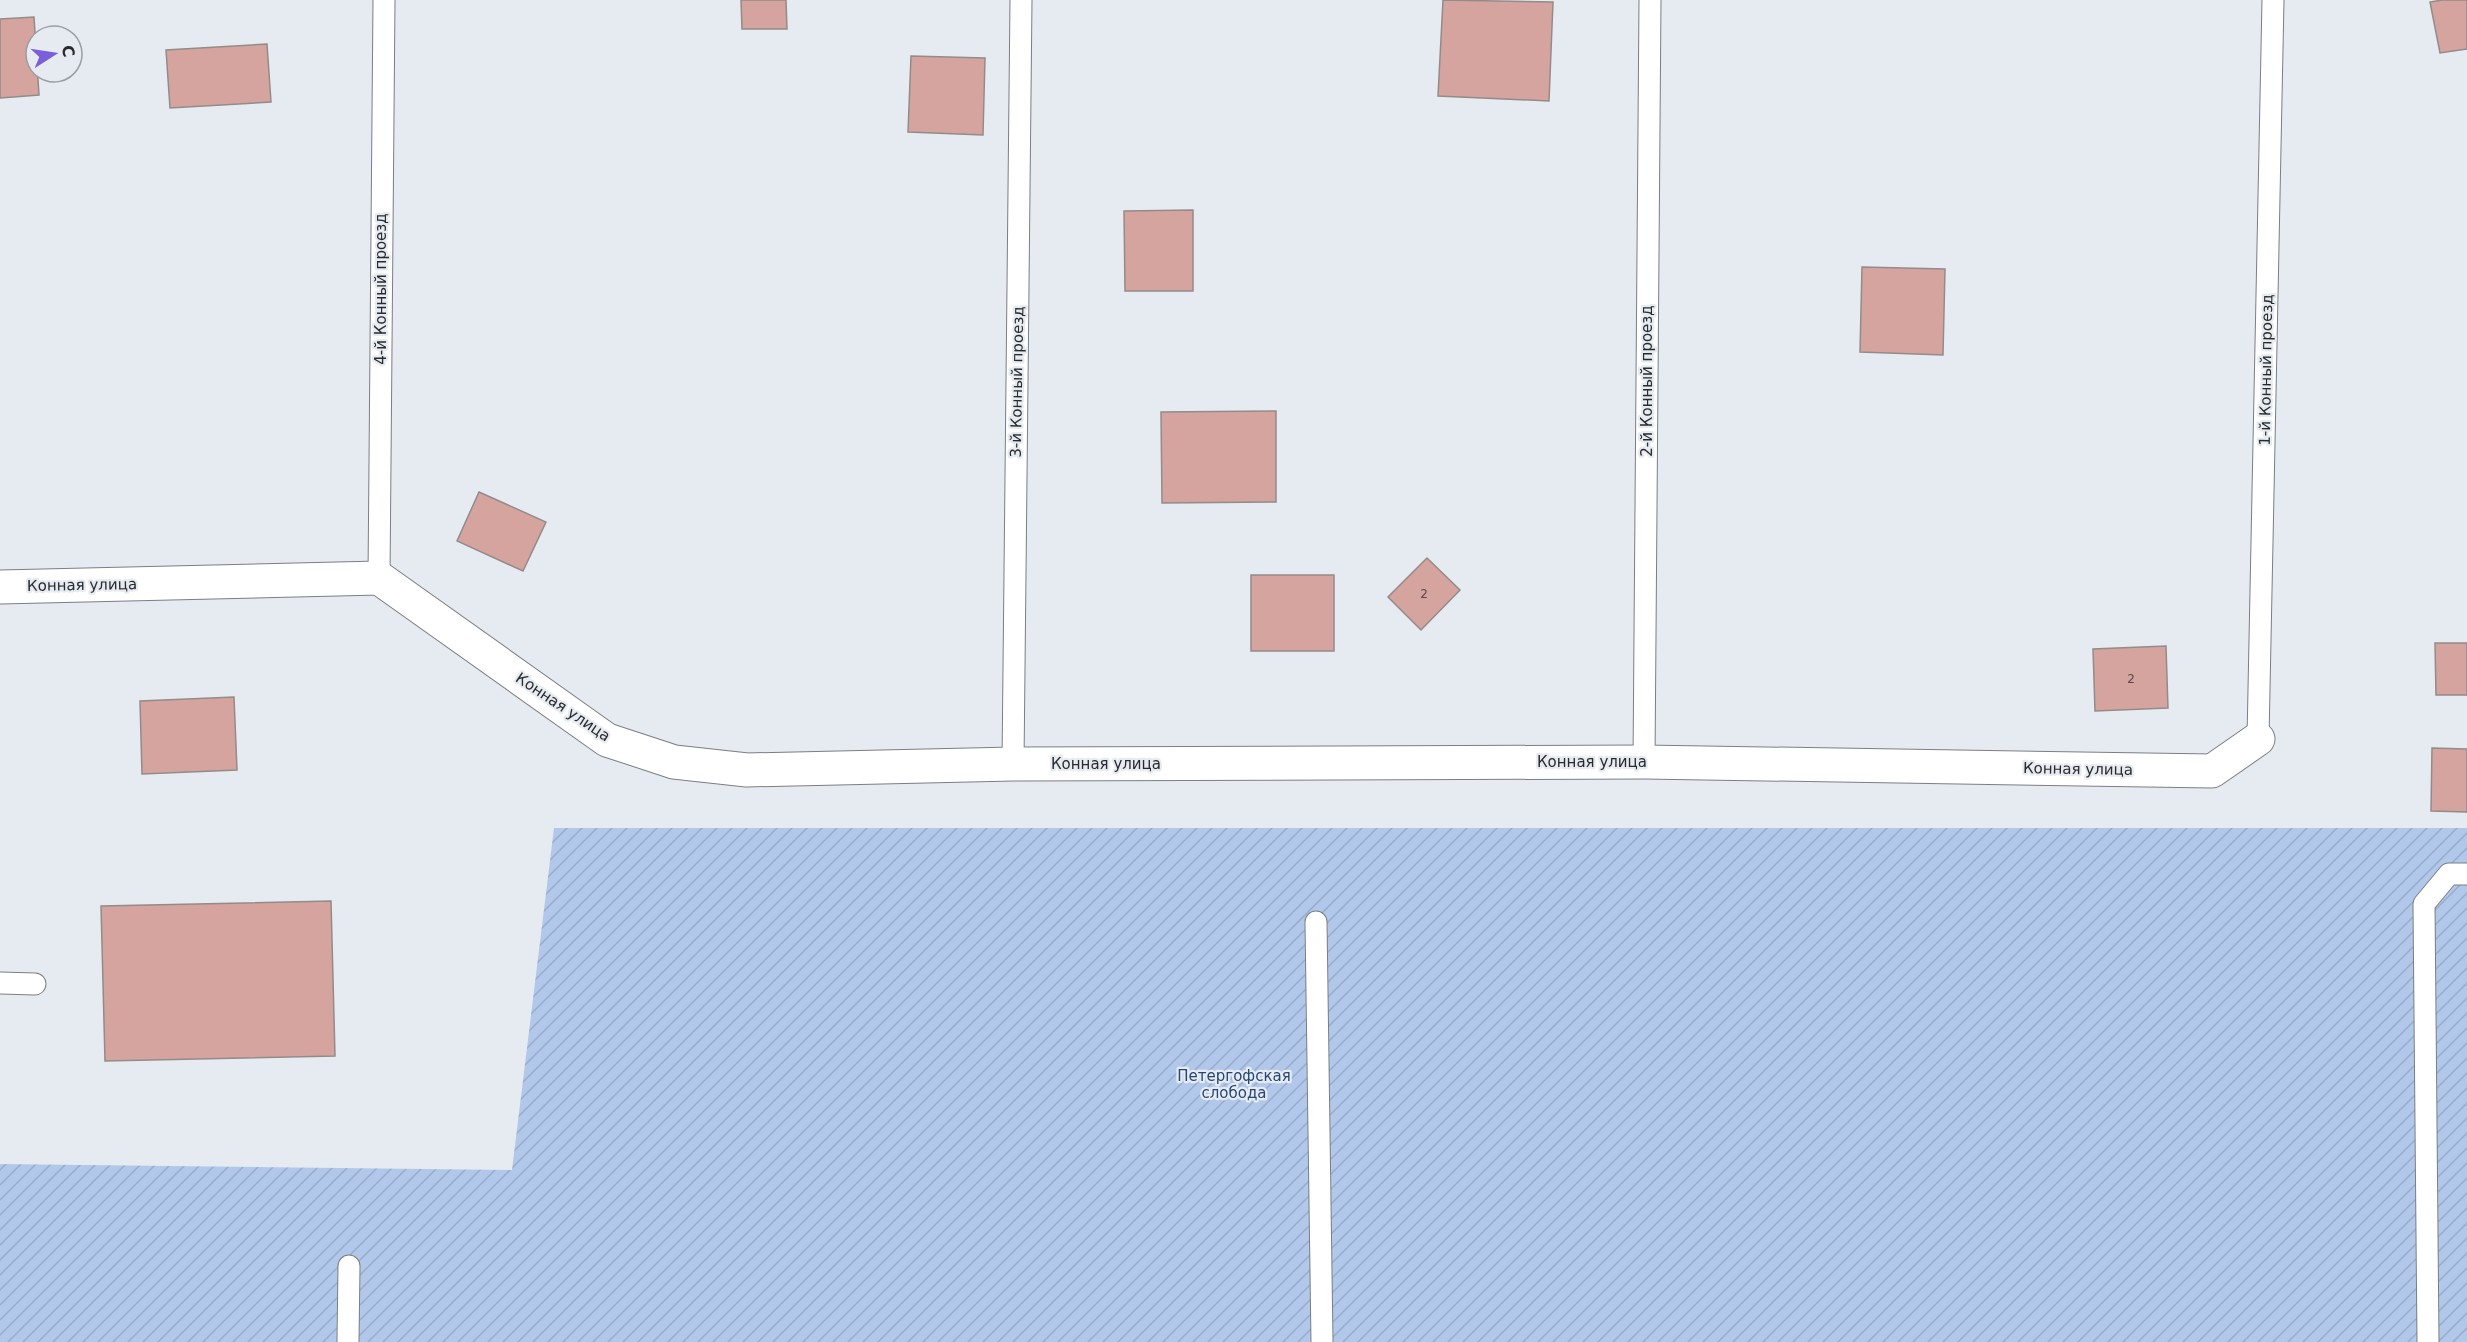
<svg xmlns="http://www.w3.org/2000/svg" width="2467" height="1342" viewBox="0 0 2467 1342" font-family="'DejaVu Sans',sans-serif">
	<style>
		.garden { fill: url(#garden-furrows) }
		.building { fill: #d6a49f; stroke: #938b8a; stroke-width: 1.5 }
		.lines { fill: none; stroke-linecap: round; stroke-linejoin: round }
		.service-casing { stroke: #7b7e84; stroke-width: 23 }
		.minor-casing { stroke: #7b7e84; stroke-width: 35 }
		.service { stroke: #fff; stroke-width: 21 }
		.minor { stroke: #fff; stroke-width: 33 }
		.labels { text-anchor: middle; stroke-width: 4.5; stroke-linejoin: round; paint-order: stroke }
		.number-label { font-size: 12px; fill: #544849 }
		.street-label { font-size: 15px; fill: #282a2c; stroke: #e6ebf1 }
		.park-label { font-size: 15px; fill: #254676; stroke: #e6ebf1 }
	</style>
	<defs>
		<pattern id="garden-furrows" width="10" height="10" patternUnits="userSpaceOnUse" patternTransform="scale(1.5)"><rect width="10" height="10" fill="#b1c8eb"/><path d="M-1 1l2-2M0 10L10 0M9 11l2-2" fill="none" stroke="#98acca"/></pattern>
	</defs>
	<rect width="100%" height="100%" fill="#e6ebf1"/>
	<path class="garden" d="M 554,828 L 2467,828 L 2467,1342 L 0,1342 L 0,1164 L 512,1170 Z"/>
	<g class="building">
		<path d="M 741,0 L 786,0 L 787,29 L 742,29 Z"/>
		<path d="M 1443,0 L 1553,2 L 1549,101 L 1438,96 Z"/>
		<path d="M 2442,0 L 2467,0 L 2467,49 L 2440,53 L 2430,2 Z"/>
		<path d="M 34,17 L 39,95 L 0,98 L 0,19 Z"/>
		<path d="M 267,44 L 271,102 L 170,108 L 166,50 Z"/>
		<path d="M 911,56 L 985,58 L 983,135 L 908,132 Z"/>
		<path d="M 1193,210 L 1193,291 L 1125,291 L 1124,211 Z"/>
		<path d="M 1862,267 L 1945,269 L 1943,355 L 1860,352 Z"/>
		<path d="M 1276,411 L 1276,502 L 1162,503 L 1161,412 Z"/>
		<path d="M 479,492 L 546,522 L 523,571 L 457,541 Z"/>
		<path d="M 1427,558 L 1460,590 L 1421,630 L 1388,597 Z"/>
		<rect x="1251" y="575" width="83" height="76"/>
		<path d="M 2435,643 L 2467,643 L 2467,695 L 2436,695 Z"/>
		<path d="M 2166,646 L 2168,708 L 2095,711 L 2093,649 Z"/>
		<path d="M 234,697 L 237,770 L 142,774 L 140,701 Z"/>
		<path d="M 2432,748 L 2467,749 L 2467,812 L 2431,811 Z"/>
		<path d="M 331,901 L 335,1056 L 105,1061 L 101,906 Z"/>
	</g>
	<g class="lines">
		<defs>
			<g id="service">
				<path d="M 379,578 L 384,0"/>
				<path d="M 2258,739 L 2273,0"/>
				<path d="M 1644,762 L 1650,0"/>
				<path d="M 1013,764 L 1021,0"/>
				<path d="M 1316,922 L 1322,1342"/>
				<path d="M 0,983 L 35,984"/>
				<path d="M 348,1342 L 349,1266"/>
				<path d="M 2428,1342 L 2424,904 L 2449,874 L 2467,874"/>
			</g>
			<path id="minor" d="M 0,587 L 379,578 L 607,740 L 674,762 L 747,770 L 1013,764 L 1644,762 L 2212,771 L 2258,739"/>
		</defs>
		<use href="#service" class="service-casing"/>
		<use href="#minor" class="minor-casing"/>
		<use href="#service" class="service"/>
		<use href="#minor" class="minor"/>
	</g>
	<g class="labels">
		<g class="number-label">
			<text x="1424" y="598">2</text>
			<text x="2131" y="683">2</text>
		</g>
		<g class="street-label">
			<text transform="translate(381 289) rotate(-90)" y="5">4-й Конный проезд</text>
			<text transform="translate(2266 370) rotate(-89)" y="5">1-й Конный проезд</text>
			<text transform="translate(1647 381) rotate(-90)" y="5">2-й Конный проезд</text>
			<text transform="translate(1017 382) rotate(-89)" y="5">3-й Конный проезд</text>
			<text transform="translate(82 585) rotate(-1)" y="5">Конная улица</text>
			<text transform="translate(563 707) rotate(34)" y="5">Конная улица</text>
			<text x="1592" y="767">Конная улица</text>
			<text x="1106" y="769">Конная улица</text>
			<text transform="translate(2078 769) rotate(1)" y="5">Конная улица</text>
		</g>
		<g class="park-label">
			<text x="1234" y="1081">Петергофская<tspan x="1234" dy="17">слобода</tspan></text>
		</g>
	</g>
	<g transform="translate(54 54) rotate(78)"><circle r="28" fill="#e6ebf1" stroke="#9a9ea2" stroke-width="1.5"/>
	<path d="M0-4.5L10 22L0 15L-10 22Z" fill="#7b5ed9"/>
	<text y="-9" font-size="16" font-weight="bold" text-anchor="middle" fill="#282a2c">С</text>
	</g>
</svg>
